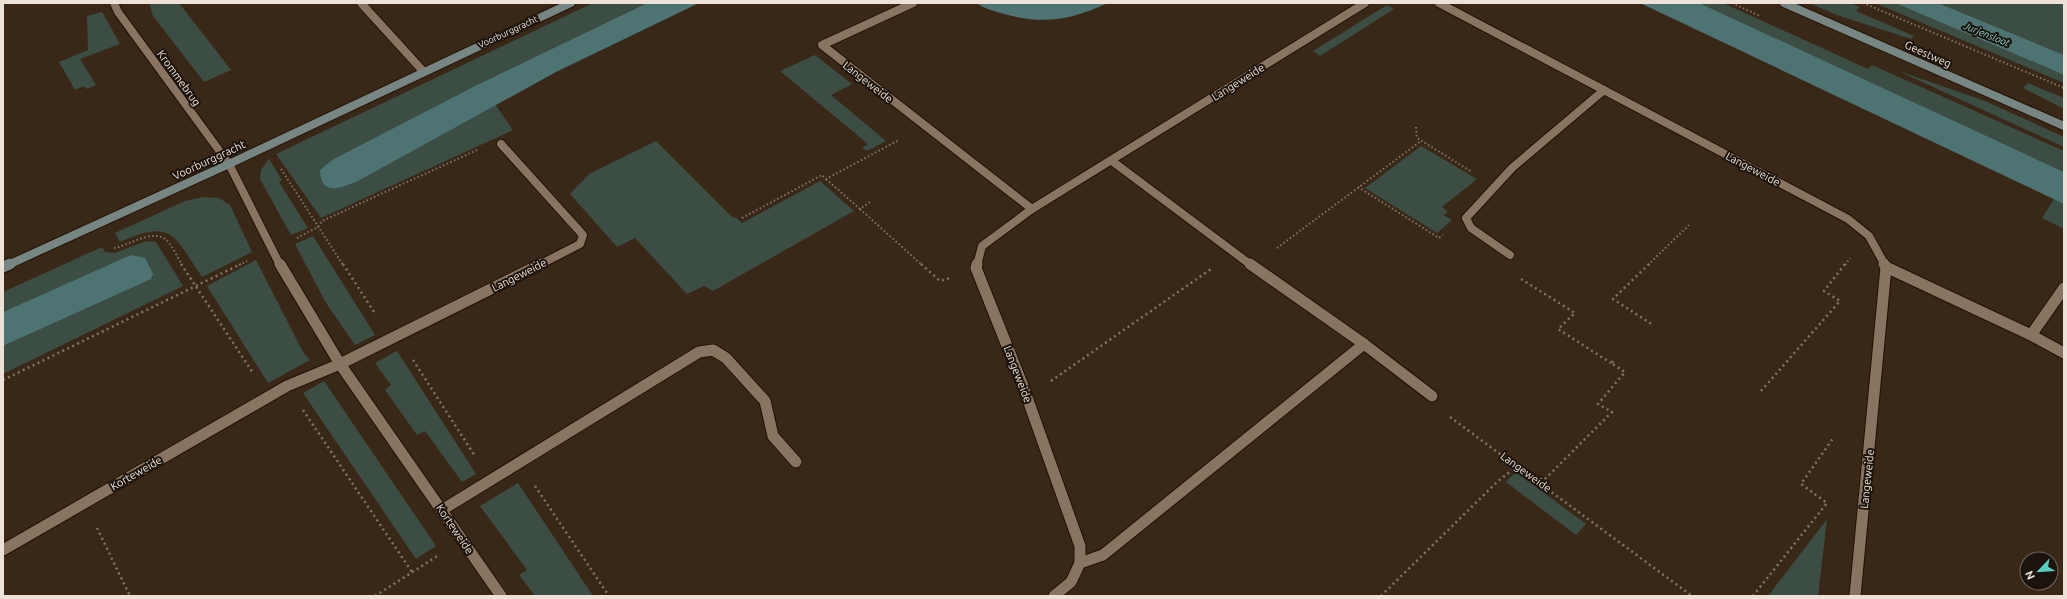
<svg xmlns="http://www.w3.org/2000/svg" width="2067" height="599" viewBox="0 0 2067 599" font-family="Ubuntu,sans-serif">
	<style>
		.green { fill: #3c4d43 }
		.water { fill: #4d7373 }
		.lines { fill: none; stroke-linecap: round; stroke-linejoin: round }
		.lane-casing { stroke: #201103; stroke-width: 13 }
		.street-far1-casing { stroke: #201103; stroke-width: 10 }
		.street-casing { stroke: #201103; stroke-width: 13 }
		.secondary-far1-casing { stroke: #201103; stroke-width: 10 }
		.secondary-casing { stroke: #201103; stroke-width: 13 }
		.path-far1 { stroke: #837567; stroke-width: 2; stroke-dasharray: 1.5 2.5; stroke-linecap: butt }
		.path { stroke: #837567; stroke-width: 2.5; stroke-dasharray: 2 3.5; stroke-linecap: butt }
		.lane { stroke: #897462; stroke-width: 11 }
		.street-far1 { stroke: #897462; stroke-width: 8 }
		.street { stroke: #897462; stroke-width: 11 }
		.secondary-far1 { stroke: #778683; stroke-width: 8 }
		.secondary { stroke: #778683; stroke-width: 11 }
		.labels { text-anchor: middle; stroke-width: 4; stroke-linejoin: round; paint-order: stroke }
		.far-street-label { font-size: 9px; fill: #eee2d8; stroke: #1b130c }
		.far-water-label { font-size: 10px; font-style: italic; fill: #8cd5d5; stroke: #1b130c }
		.street-label { font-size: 11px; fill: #eee2d8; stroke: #1b130c }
	</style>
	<rect width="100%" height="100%" fill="#392818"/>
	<g class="green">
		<path d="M 149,3 L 179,3 L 231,70 L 204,82 L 153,16 Z"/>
		<path d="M 593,3 L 647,3 L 479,84 L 358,181 L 495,104 L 513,130 L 321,218 L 276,154 Z"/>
		<path d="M 1697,3 L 1723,3 L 1868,69 L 1872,65 L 2064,151 L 2064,172 Z"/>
		<path d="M 1809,3 L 1850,3 L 1860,7 L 1856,11 L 1914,36 L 1911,39 L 1837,15 Z"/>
		<path d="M 1875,3 L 1895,3 L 2064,75 L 2064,83 Z"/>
		<path d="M 1938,3 L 2064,3 L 2064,55 Z"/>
		<path d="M 1387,5 L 1394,9 L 1320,56 L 1313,51 Z"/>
		<path d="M 102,12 L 120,44 L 80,59 L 96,85 L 87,89 L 84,86 L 75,90 L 59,62 L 88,50 L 87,16 Z"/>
		<path d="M 815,55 L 852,84 L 831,95 L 886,141 L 867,151 L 862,148 L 868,144 L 780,71 Z"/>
		<path d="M 1896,70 L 1985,101 L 2064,137 L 2064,147 Z"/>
		<path d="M 2028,83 L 2064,98 L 2064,109 L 2023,88 Z"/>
		<path d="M 656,141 L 733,218 L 735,217 L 742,223 L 820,181 L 854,211 L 713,291 L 704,286 L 687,294 L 635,238 L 617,247 L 570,194 L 589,174 Z"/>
		<path d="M 1421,146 L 1477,179 L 1442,207 L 1448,212 L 1443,215 L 1452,220 L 1437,233 L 1365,188 Z"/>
		<path d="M 269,159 L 282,180 L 279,182 L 308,228 L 291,235 L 260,179 L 261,170 Z"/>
		<path d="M 203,197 L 219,198 L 230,205 L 252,252 L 202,277 C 174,236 173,218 120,242 L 115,233 L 185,201 Z"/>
		<path d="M 2054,199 L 2064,204 L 2064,229 L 2042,218 Z"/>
		<path d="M 313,236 L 375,335 L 355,345 L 326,303 L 295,244 Z"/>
		<path d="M 146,241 L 156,242 L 183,286 L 3,374 L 3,346 L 153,277 L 131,256 L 3,312 L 3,292 L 102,247 L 105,252 L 115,253 Z"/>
		<path d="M 256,260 L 303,352 L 310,360 L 268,383 L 207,286 Z"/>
		<path d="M 397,351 L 476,474 L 462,482 L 425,431 L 417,435 L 385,390 L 391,385 L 375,363 Z"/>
		<path d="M 324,381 L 436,546 L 416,559 L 303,393 Z"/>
		<path d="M 1516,472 L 1586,524 L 1576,535 L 1506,482 Z"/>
		<path d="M 518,483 L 593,596 L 535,596 L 519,575 L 527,570 L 480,506 Z"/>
		<path d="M 1827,519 L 1818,596 L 1768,596 Z"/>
	</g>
	<g class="water">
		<path d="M 647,3 L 699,3 L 556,72 L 358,181 C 342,188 320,197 320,170 L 332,160 L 479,84 Z"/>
		<path d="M 976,3 L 1108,3 C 1071,20 1044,25 1004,14 C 994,11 985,9 976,3 Z"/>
		<path d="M 1640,3 L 1699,3 L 2064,172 L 2064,204 Z"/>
		<path d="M 1895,3 L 1938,3 L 2064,55 L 2064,75 Z"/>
		<path d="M 131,255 L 145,258 L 153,274 L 151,279 L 3,346 L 3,312 Z"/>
	</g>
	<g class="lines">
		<defs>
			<path id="lane" d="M 442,510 L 699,352 L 713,350 L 726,358 L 765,401 L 773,436 L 796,462"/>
			<g id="street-far1">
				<path d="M 114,3 L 118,12 L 229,164 L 280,265"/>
				<path d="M 361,3 L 423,71"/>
				<path d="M 913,3 L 822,45 L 1032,209"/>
				<path d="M 1439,3 L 1848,219 L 1869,236 L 1885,265"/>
				<path d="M 501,144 L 583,235 L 580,244 L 539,265"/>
				<path d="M 1112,161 L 1251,265"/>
				<path d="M 1510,255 L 1471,228 L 1466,218 L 1512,168 L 1604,90"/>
				<path d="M 977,265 L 982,246 L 1032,209 L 1365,3"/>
			</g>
			<g id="street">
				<path d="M 280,264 L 340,364 L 501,596"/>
				<path d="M 977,264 L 976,268 L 1023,386 L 1080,546 L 1080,563"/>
				<path d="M 1886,267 L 2031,335 L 2064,353"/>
				<path d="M 2031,335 L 2064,288"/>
				<path d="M 1364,344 L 1432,396"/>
				<path d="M 3,550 L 287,386 L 340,364 L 541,264"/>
				<path d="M 1054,596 L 1071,582 L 1080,563 L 1103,555 L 1364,344 L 1250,264"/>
				<path d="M 1855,596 L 1886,267 L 1884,264"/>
			</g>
			<g id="secondary-far1">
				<path d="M 1784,3 L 2064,126"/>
				<path d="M 8,265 L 229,164 L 571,3"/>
			</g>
			<path id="secondary" d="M 3,267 L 10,264"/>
		</defs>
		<use href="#lane" class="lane-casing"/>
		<use href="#street-far1" class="street-far1-casing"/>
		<use href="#street" class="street-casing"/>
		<use href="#secondary-far1" class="secondary-far1-casing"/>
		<use href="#secondary" class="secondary-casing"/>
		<g class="path-far1">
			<path d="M 1732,3 L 1760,16"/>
			<path d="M 1863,3 L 2064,88"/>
			<path d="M 1416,127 L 1417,138 L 1472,172"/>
			<path d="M 281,169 L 343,265"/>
			<path d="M 826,179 L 860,209 L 870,202"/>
			<path d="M 1358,187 L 1439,238 L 1443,235"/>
			<path d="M 860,209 L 922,265"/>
			<path d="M 742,218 L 822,175 L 826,179 L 899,140"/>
			<path d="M 297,238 L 318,227 L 322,221 L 477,150"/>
			<path d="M 114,248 C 128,246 151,229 165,239 C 172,244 177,257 182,265"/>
			<path d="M 1277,248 L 1421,141"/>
			<path d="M 239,265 L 247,261"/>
			<path d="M 1648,265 L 1689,225"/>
			<path d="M 1845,265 L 1850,258"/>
		</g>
		<g class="path">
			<path d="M 181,264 L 253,373"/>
			<path d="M 343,264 L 376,315"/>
			<path d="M 921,264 L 940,281 L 950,278"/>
			<path d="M 1649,264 L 1613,299 L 1653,325"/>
			<path d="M 1521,279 L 1575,313 L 1558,329 L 1611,363"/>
			<path d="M 413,360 L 475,456"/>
			<path d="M 3,380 L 241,264"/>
			<path d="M 1051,381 L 1211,269"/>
			<path d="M 1761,391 L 1840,301 L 1824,291 L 1845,264"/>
			<path d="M 303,410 L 412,572"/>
			<path d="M 1450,417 L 1692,596"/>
			<path d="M 1541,483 L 1612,412 L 1598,404 L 1625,372 L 1611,363 L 1616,359"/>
			<path d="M 535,486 L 609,596"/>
			<path d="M 97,528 L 130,596"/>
			<path d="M 375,596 L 439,555"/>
			<path d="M 1381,596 L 1497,482 L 1517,466"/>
			<path d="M 1753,596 L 1827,503 L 1801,484 L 1834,437"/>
		</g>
		<use href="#lane" class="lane"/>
		<use href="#street-far1" class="street-far1"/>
		<use href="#street" class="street"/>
		<use href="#secondary-far1" class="secondary-far1"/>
		<use href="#secondary" class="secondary"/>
	</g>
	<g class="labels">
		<g class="far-street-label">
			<text transform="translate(508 32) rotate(-25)" y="3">Voorburggracht</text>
		</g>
		<g class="far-water-label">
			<text transform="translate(1987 34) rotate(22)" y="4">Jurjensloot</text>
		</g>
		<g class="street-label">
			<text transform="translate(1928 54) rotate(24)" y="4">Geestweg</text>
			<text transform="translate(179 78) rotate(54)" y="4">Krommebrug</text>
			<text transform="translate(868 82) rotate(38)" y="4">Langeweide</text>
			<text transform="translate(1238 82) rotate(-32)" y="4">Langeweide</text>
			<text transform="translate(209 160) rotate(-25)" y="4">Voorburggracht</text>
			<text transform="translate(1753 169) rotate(28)" y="4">Langeweide</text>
			<text transform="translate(519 275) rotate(-27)" y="4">Langeweide</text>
			<text transform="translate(1018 374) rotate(69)" y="4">Langeweide</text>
			<text transform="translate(1526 472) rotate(36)" y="4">Langeweide</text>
			<text transform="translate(136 473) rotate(-30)" y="4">Korteweide</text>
			<text transform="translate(1867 479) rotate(-84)" y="4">Langeweide</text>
			<text transform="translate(455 529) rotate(56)" y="4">Korteweide</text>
		</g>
	</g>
	<rect width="2067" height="599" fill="none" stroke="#eee2d8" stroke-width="8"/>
	<g transform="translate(2039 571) rotate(245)"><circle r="19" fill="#1b130c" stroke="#6f665e"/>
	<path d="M0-3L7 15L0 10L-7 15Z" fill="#58cec0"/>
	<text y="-6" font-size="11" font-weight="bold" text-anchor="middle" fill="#eee2d8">N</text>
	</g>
</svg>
